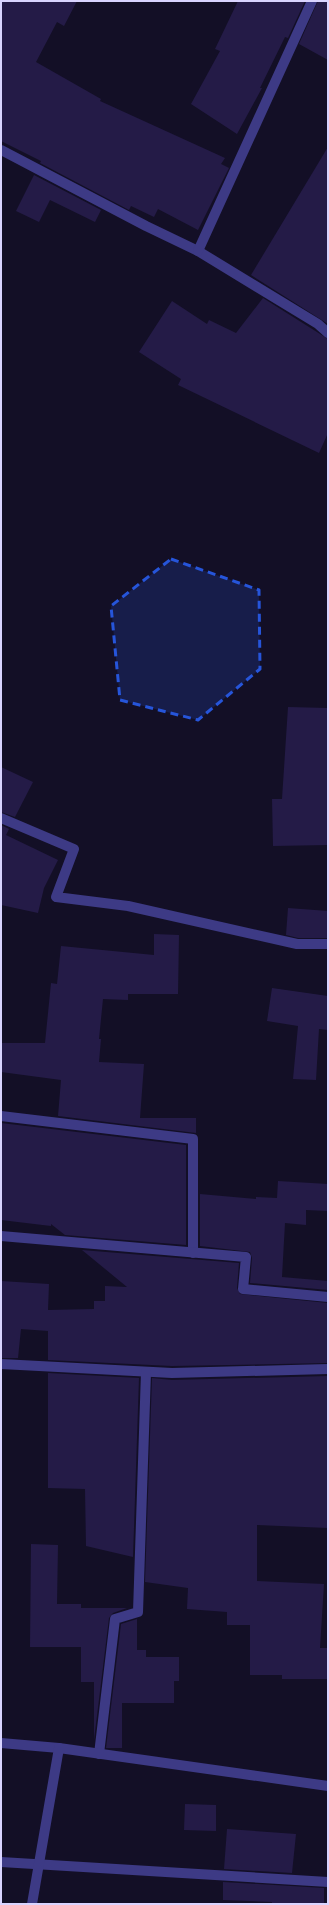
<svg xmlns="http://www.w3.org/2000/svg" width="329" height="1905" viewBox="0 0 329 1905" font-family="Jost,sans-serif">
	<style>
		.building { fill: #241b47 }
		.lines { fill: none; stroke-linecap: round; stroke-linejoin: round }
		.minor { stroke: #3d3a85; stroke-width: 10 }
		.marked { fill: #2655da; fill-opacity: 0.2; stroke: #2655da; stroke-width: 3; stroke-dasharray: 8 5; stroke-linejoin: round }
	</style>
	<rect width="100%" height="100%" fill="#130f26"/>
	<g class="building">
		<path d="M 1,1 L 77,1 L 64,26 L 57,22 L 36,62 L 101,99 L 100,101 L 225,158 L 221,164 L 229,168 L 198,230 L 158,209 L 154,217 L 131,206 L 129,210 L 40,163 L 41,161 L 1,141 Z"/>
		<path d="M 238,1 L 305,1 L 288,38 L 285,37 L 260,88 L 262,88 L 237,134 L 191,104 L 220,51 L 215,49 Z"/>
		<path d="M 318,1 L 328,1 L 328,60 L 299,44 Z"/>
		<path d="M 328,147 L 328,324 L 251,275 Z"/>
		<path d="M 34,175 L 101,210 L 95,222 L 50,200 L 39,222 L 16,211 Z"/>
		<path d="M 263,298 L 328,339 L 328,433 L 319,453 L 178,385 L 181,379 L 139,352 L 172,301 L 207,324 L 209,320 L 236,333 Z"/>
		<path d="M 288,707 L 328,708 L 328,845 L 273,846 L 272,799 L 282,799 Z"/>
		<path d="M 1,767 L 33,782 L 15,817 L 1,812 Z"/>
		<path d="M 1,825 L 9,829 L 6,835 L 58,860 L 44,888 L 38,913 L 1,905 Z"/>
		<path d="M 288,908 L 328,911 L 328,938 L 298,938 L 286,935 Z"/>
		<path d="M 154,934 L 179,935 L 178,994 L 128,994 L 128,1000 L 103,999 L 99,1039 L 101,1039 L 99,1062 L 144,1064 L 140,1118 L 196,1118 L 196,1133 L 58,1116 L 61,1080 L 1,1072 L 1,1043 L 45,1043 L 51,983 L 57,984 L 61,946 L 154,955 Z"/>
		<path d="M 272,988 L 328,996 L 328,1030 L 319,1029 L 316,1080 L 293,1079 L 298,1026 L 267,1021 Z"/>
		<path d="M 1,1123 L 186,1145 L 186,1245 L 65,1235 L 51,1224 L 51,1226 L 1,1220 Z"/>
		<path d="M 278,1181 L 328,1184 L 328,1211 L 306,1210 L 306,1225 L 285,1223 L 282,1277 L 328,1281 L 328,1290 L 250,1283 L 252,1258 L 250,1252 L 200,1246 L 200,1194 L 256,1199 L 256,1197 L 277,1198 Z"/>
		<path d="M 82,1250 L 239,1263 L 237,1288 L 240,1294 L 328,1303 L 328,1363 L 172,1366 L 48,1360 L 48,1331 L 21,1329 L 18,1358 L 1,1358 L 1,1281 L 49,1284 L 48,1310 L 94,1309 L 94,1301 L 105,1301 L 105,1286 L 127,1287 Z"/>
		<path d="M 48,1373 L 139,1378 L 133,1557 L 86,1546 L 85,1489 L 48,1488 Z"/>
		<path d="M 328,1376 L 328,1528 L 257,1525 L 257,1581 L 324,1584 L 320,1648 L 328,1648 L 328,1679 L 282,1679 L 282,1675 L 250,1675 L 250,1625 L 227,1625 L 227,1612 L 187,1609 L 188,1588 L 145,1582 L 152,1378 L 172,1380 Z"/>
		<path d="M 31,1544 L 58,1545 L 57,1604 L 81,1604 L 81,1608 L 127,1608 L 113,1613 L 109,1618 L 94,1740 L 94,1682 L 81,1682 L 81,1647 L 30,1647 Z"/>
		<path d="M 137,1619 L 137,1650 L 146,1650 L 146,1657 L 179,1657 L 179,1681 L 174,1681 L 174,1703 L 122,1703 L 122,1748 L 106,1748 L 121,1624 Z"/>
		<path d="M 185,1804 L 216,1805 L 216,1831 L 184,1830 Z"/>
		<path d="M 227,1829 L 296,1834 L 292,1873 L 224,1869 Z"/>
		<path d="M 223,1882 L 324,1888 L 324,1904 L 272,1904 L 272,1902 L 223,1900 Z"/>
	</g>
	<g class="lines">
		<g class="minor">
			<path d="M 1,150 L 146,226 L 198,251 L 318,324 L 328,333"/>
			<path d="M 198,251 L 312,1"/>
			<path d="M 1,818 L 74,849 L 56,897 L 128,906 L 297,944 L 328,944"/>
			<path d="M 1,1116 L 193,1139 L 193,1253"/>
			<path d="M 1,1236 L 246,1257 L 243,1289 L 328,1297"/>
			<path d="M 1,1364 L 172,1373 L 328,1369"/>
			<path d="M 1,1743 L 59,1748"/>
			<path d="M 99,1754 L 115,1619 L 138,1612 L 146,1372"/>
			<path d="M 1,1862 L 328,1882"/>
			<path d="M 32,1904 L 59,1748 L 328,1786"/>
		</g>
	</g>
	<path class="marked" d="M 171,559 L 259,590 L 260,669 L 198,720 L 120,700 L 111,606 Z"/>
	<rect width="329" height="1905" fill="none" stroke="#d9d4ff" stroke-width="4"/>
</svg>
